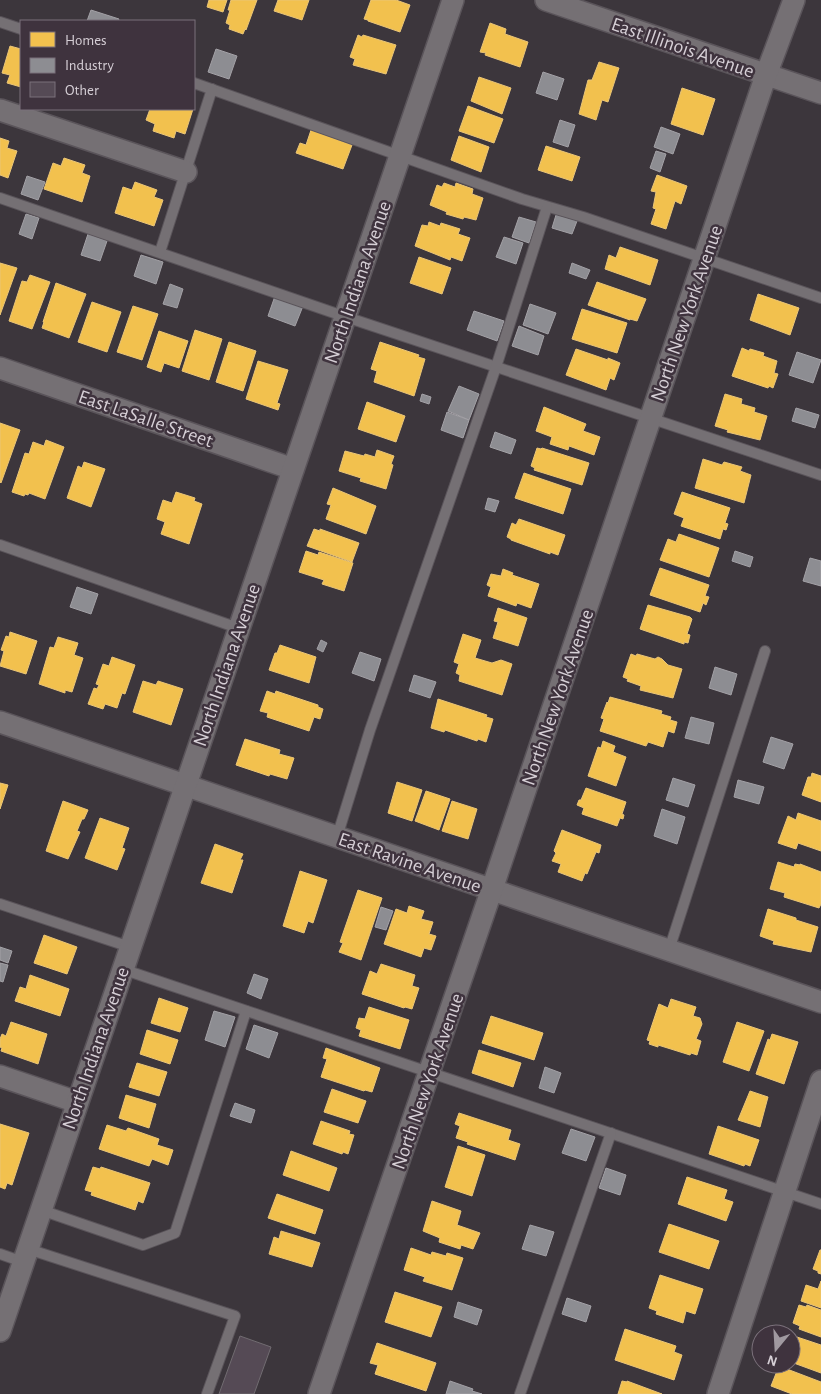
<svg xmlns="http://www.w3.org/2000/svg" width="821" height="1394" viewBox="0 0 821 1394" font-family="'Alegreya Sans',sans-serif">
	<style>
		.homes { fill: #f2c14e; stroke: #eac577 }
		.industry { fill: #8d8d92; stroke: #a3a1a6 }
		.building { fill: #554a55; stroke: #716c71 }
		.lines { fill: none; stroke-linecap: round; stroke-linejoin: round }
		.lane-casing { stroke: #5a545a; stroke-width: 12 }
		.street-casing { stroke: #5a545a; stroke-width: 24 }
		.lane { stroke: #757074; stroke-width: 10 }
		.street { stroke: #757074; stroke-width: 21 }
		.labels { text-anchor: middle; stroke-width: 5; stroke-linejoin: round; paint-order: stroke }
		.street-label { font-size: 20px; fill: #d6cfd6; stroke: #3f333e }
	</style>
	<rect width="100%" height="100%" fill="#3c363c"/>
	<g class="homes">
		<path d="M 209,0 L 227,0 L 223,12 L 207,7 Z"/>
		<path d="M 231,0 L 257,0 L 246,30 L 245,29 L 243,34 L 229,29 L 230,25 L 226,23 L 230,10 L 228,10 Z"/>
		<path d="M 278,0 L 309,0 L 302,20 L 274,11 Z"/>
		<path d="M 371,0 L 396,0 L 410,5 L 400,32 L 368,21 L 368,20 L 364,19 Z"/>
		<path d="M 490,23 L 506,29 L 505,34 L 528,42 L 520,67 L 485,55 L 486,53 L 480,52 Z"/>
		<path d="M 358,35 L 362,37 L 363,35 L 396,45 L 386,74 L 353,65 L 355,59 L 350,57 Z"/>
		<path d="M 10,46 L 21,49 L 21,87 L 7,83 L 10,75 L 2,73 Z"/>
		<path d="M 599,62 L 619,68 L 608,102 L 602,100 L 596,120 L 579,114 L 588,80 L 592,80 Z"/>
		<path d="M 479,77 L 511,88 L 502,114 L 471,101 Z"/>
		<path d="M 682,88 L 715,99 L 703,135 L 671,124 Z"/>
		<path d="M 468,106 L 503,119 L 494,143 L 459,131 Z"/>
		<path d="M 150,109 L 193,109 L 185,134 L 176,131 L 174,138 L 153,131 L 155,124 L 146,120 Z"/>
		<path d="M 311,130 L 352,145 L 343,169 L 296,153 L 300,143 L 306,145 Z"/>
		<path d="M 459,136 L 489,147 L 481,172 L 451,160 Z"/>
		<path d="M 0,138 L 9,141 L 7,148 L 17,151 L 8,178 L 0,175 Z"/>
		<path d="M 546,146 L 580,157 L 572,181 L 538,170 Z"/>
		<path d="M 64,158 L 85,165 L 82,173 L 90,176 L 82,202 L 44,189 L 53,163 L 61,166 Z"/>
		<path d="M 657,175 L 687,186 L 681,204 L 675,201 L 666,229 L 651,224 L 656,209 L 653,208 L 656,192 L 651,191 Z"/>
		<path d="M 135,182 L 157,190 L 154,197 L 163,200 L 154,226 L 115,213 L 123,187 L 132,190 Z"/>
		<path d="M 444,183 L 455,187 L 456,183 L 473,189 L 472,194 L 483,198 L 476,220 L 464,217 L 463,219 L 446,214 L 447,212 L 430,205 L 437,185 L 442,187 Z"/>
		<path d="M 429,222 L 440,226 L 441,223 L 460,229 L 458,234 L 470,238 L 462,261 L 451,257 L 450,260 L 415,246 L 422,225 L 428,226 Z"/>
		<path d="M 620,247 L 658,260 L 650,285 L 605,269 L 609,255 L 616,258 Z"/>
		<path d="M 419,257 L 451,268 L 442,294 L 410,283 Z"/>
		<path d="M 0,263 L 17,268 L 0,315 Z"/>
		<path d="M 30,275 L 50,282 L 32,329 L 9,321 L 22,281 L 27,282 Z"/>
		<path d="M 597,282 L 646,299 L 637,321 L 630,319 L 630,320 L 588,305 Z"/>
		<path d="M 56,283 L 86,294 L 69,338 L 42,328 L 44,322 L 43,322 Z"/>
		<path d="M 758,294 L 799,308 L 790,335 L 750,320 Z"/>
		<path d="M 92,302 L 121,312 L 107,352 L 78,342 Z"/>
		<path d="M 133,306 L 158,314 L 142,360 L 117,352 Z"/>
		<path d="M 582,309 L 627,323 L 617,353 L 572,339 Z"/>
		<path d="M 195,330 L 222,339 L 209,380 L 182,371 Z"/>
		<path d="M 159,331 L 188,341 L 179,368 L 164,363 L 161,372 L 147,367 Z"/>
		<path d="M 229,342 L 256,351 L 243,391 L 216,382 Z"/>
		<path d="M 380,342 L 419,355 L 418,357 L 425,359 L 414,396 L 374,382 L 377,371 L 371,369 Z"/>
		<path d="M 742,348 L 749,351 L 750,349 L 764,353 L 763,356 L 777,361 L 774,373 L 778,374 L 773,388 L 769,386 L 768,388 L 732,376 Z"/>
		<path d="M 576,349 L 608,360 L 608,358 L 620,363 L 614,380 L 610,378 L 606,390 L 566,375 Z"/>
		<path d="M 258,361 L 288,370 L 277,403 L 280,404 L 278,410 L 246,399 Z"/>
		<path d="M 725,394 L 742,399 L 741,404 L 755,408 L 754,412 L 767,416 L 760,440 L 727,432 L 728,430 L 715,426 Z"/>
		<path d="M 367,402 L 405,416 L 396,442 L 358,429 Z"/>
		<path d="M 544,407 L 586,424 L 583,431 L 600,437 L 594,455 L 569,446 L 568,450 L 550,444 L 552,437 L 536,431 Z"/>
		<path d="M 0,423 L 20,430 L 1,483 L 0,482 Z"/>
		<path d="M 46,440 L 64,447 L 45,499 L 29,493 L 28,495 L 25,494 L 24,496 L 12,492 L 25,453 L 29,454 L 33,442 L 44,446 Z"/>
		<path d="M 537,448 L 541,449 L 542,448 L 589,463 L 582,485 L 534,470 L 535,468 L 531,466 Z"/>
		<path d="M 377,450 L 394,456 L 391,464 L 393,465 L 386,489 L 360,481 L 361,478 L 339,471 L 345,451 L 364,456 L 365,454 L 375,457 Z"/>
		<path d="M 703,459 L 722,465 L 724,462 L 742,467 L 740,471 L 751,475 L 744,503 L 695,488 Z"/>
		<path d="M 84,462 L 105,469 L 91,507 L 67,498 L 78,466 L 82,468 Z"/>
		<path d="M 524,473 L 571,489 L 563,514 L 515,498 Z"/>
		<path d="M 333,488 L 376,506 L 366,534 L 326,519 L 331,505 L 327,504 Z"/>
		<path d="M 176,492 L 195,498 L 194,501 L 202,504 L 189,544 L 161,534 L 165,522 L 157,519 L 163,500 L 172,503 Z"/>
		<path d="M 682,492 L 730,508 L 725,523 L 728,524 L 726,530 L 723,529 L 720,539 L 681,526 L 684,518 L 674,514 Z"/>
		<path d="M 519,519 L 565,535 L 558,555 L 550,552 L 550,554 L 511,540 L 511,539 L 507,537 L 512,523 L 516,525 Z"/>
		<path d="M 314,529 L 320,531 L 320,529 L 359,543 L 352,562 L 307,546 Z"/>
		<path d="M 679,534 L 719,548 L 709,577 L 660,560 L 668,539 L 676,542 Z"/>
		<path d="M 306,551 L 318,555 L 319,552 L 353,563 L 344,591 L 322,584 L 324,580 L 299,572 Z"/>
		<path d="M 660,568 L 709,585 L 705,596 L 709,597 L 706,605 L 703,603 L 700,612 L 650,595 Z"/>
		<path d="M 503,569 L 513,573 L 512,575 L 539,584 L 531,608 L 517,603 L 516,606 L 488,596 L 491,587 L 487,585 L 491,574 L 501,576 Z"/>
		<path d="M 648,605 L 690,617 L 692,619 L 687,634 L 690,635 L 688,643 L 684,642 L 684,644 L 640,629 Z"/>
		<path d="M 498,608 L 527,618 L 518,646 L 493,638 L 498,622 L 494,621 Z"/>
		<path d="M 10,632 L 37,641 L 26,674 L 0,666 L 4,651 L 1,650 L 6,636 L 9,637 Z"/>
		<path d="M 463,634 L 481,640 L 475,658 L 492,663 L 501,660 L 512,664 L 502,695 L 459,681 L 460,675 L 456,673 L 459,664 L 454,662 Z"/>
		<path d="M 58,637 L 78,643 L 74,655 L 83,658 L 72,692 L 65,690 L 65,693 L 39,684 L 50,647 L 54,648 Z"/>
		<path d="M 280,645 L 316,657 L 309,683 L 269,670 L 275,653 L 277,653 Z"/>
		<path d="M 631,654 L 636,656 L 637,654 L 655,659 L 658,657 L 662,659 L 668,665 L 682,669 L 673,698 L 640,690 L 641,686 L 627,681 L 628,679 L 623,677 Z"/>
		<path d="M 112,657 L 135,665 L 125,694 L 122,693 L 117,708 L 105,704 L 103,709 L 88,704 L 94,688 L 97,689 L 99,685 L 96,684 L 103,664 L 109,666 Z"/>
		<path d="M 143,681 L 156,685 L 158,681 L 183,689 L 171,725 L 133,712 Z"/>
		<path d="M 267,691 L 275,694 L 276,691 L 318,705 L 318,707 L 323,709 L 320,719 L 314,717 L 309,731 L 267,717 L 268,713 L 260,711 Z"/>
		<path d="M 610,697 L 662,711 L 661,714 L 671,717 L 670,720 L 677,722 L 674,733 L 668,731 L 663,747 L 648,742 L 646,746 L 600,731 L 604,719 L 601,718 L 607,702 L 608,703 Z"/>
		<path d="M 438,699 L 487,715 L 486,717 L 493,719 L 486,742 L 478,739 L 477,741 L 445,730 L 444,732 L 431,728 Z"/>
		<path d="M 245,739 L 280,750 L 279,754 L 294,758 L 287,779 L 270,774 L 269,776 L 236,765 Z"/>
		<path d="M 603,741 L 615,746 L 613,752 L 626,757 L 616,786 L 588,776 L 598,747 L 601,748 Z"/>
		<path d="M 812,773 L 821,776 L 821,802 L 802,795 L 808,777 L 811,777 Z"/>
		<path d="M 397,782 L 422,790 L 412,821 L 388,813 Z"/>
		<path d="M 0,783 L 8,785 L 0,809 Z"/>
		<path d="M 586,788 L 626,802 L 622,814 L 624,815 L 623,819 L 620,818 L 617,826 L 582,814 L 584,808 L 577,805 L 579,800 L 581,800 Z"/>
		<path d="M 426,791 L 450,799 L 439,830 L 415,821 Z"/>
		<path d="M 63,801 L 88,810 L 84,819 L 82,819 L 77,831 L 80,832 L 68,859 L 46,851 Z"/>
		<path d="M 452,801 L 477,809 L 468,839 L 442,831 Z"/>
		<path d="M 798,813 L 821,821 L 821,851 L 798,843 L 796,849 L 778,843 L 788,816 L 796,820 Z"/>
		<path d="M 100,818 L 129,828 L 122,848 L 125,849 L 117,870 L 85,858 Z"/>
		<path d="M 562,830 L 601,845 L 599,853 L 596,852 L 587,874 L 585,873 L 582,881 L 558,872 L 561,864 L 552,861 L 556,853 L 554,851 Z"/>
		<path d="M 215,844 L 243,854 L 240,860 L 243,860 L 232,893 L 201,883 Z"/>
		<path d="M 778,862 L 794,867 L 795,864 L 800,865 L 800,864 L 821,872 L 821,904 L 819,908 L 784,897 L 785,893 L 770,889 Z"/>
		<path d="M 300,871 L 327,880 L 313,923 L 308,921 L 304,933 L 283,926 Z"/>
		<path d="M 358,890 L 382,898 L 361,960 L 339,952 L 343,943 L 340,942 Z"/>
		<path d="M 409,906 L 424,911 L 421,919 L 433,922 L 429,934 L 436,936 L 431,950 L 424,948 L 421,957 L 384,944 L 396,909 L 407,913 Z"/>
		<path d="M 768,909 L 796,918 L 796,920 L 818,927 L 811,952 L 773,944 L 774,941 L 760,936 Z"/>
		<path d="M 44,935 L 77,947 L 67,974 L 34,963 Z"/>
		<path d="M 381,964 L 415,975 L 412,986 L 419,988 L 412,1009 L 405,1007 L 404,1008 L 362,994 L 370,971 L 377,974 Z"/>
		<path d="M 30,975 L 69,989 L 60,1016 L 15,1001 L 20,987 L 26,989 Z"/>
		<path d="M 159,998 L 188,1008 L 180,1032 L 151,1023 Z"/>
		<path d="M 671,999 L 696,1007 L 693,1016 L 700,1018 L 702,1024 L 696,1039 L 701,1041 L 697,1055 L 691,1053 L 690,1055 L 658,1045 L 658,1047 L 649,1044 L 650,1041 L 647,1040 L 659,1004 L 668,1008 Z"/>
		<path d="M 369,1007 L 409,1020 L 400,1049 L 359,1036 L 361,1030 L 356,1028 L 359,1018 L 365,1019 Z"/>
		<path d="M 491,1016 L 543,1033 L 534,1060 L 482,1043 Z"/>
		<path d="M 11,1022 L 47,1034 L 38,1064 L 1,1051 L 2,1048 L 0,1047 L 0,1039 L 2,1034 L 6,1036 Z"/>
		<path d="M 737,1022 L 764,1031 L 749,1071 L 723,1062 Z"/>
		<path d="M 147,1030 L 178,1040 L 170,1064 L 140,1054 Z"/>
		<path d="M 772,1034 L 798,1042 L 784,1084 L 756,1074 L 768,1039 L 770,1040 Z"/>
		<path d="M 326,1048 L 380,1068 L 372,1092 L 365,1090 L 364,1091 L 321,1077 L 327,1059 L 323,1058 Z"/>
		<path d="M 479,1050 L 521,1063 L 513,1087 L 472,1073 Z"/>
		<path d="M 137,1063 L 167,1072 L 159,1096 L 129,1087 Z"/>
		<path d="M 332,1089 L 366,1101 L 358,1123 L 324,1112 Z"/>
		<path d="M 750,1091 L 768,1097 L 760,1127 L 738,1120 Z"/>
		<path d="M 126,1095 L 156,1104 L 149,1128 L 119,1118 Z"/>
		<path d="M 459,1113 L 511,1130 L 508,1140 L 520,1144 L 515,1160 L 467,1144 L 468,1142 L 456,1138 L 460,1126 L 455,1124 Z"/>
		<path d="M 321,1121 L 350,1131 L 349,1134 L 354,1135 L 348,1154 L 343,1152 L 342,1154 L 313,1144 Z"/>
		<path d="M 0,1124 L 29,1133 L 12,1185 L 7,1183 L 5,1189 L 0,1187 Z"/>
		<path d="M 107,1125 L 126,1131 L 128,1128 L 159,1139 L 157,1145 L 173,1150 L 168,1165 L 152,1159 L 149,1166 L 99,1149 Z"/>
		<path d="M 718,1126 L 759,1140 L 750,1166 L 745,1164 L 744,1166 L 709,1154 Z"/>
		<path d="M 458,1146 L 485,1155 L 472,1196 L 445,1187 Z"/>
		<path d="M 291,1151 L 337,1168 L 329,1191 L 283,1175 Z"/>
		<path d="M 93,1167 L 100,1169 L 101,1167 L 150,1183 L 143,1203 L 138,1201 L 135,1210 L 91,1195 L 92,1192 L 85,1190 Z"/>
		<path d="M 687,1177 L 727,1190 L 724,1199 L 733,1202 L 726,1221 L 678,1204 Z"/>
		<path d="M 277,1194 L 323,1210 L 315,1234 L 268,1218 Z"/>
		<path d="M 432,1201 L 461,1211 L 457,1225 L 480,1233 L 473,1249 L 461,1245 L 460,1249 L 439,1242 L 440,1238 L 423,1231 Z"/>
		<path d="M 669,1224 L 719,1241 L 709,1269 L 659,1252 Z"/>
		<path d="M 281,1231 L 320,1243 L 312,1267 L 269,1254 L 274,1237 L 279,1239 Z"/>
		<path d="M 411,1248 L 431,1255 L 432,1252 L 446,1256 L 447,1253 L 463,1258 L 452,1290 L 423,1281 L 425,1277 L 404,1270 Z"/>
		<path d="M 820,1250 L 821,1250 L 821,1274 L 818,1273 L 818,1271 L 813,1269 Z"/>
		<path d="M 660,1275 L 703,1289 L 695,1314 L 686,1311 L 683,1323 L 656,1314 L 657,1311 L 649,1308 Z"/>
		<path d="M 821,1281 L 821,1308 L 801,1301 L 806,1285 L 818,1289 Z"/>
		<path d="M 395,1292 L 442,1307 L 431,1337 L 385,1322 Z"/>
		<path d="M 799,1305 L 806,1307 L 807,1305 L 821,1310 L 821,1337 L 799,1329 L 800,1326 L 793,1323 Z"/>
		<path d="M 625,1329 L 676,1346 L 674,1352 L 682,1355 L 674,1380 L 615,1360 Z"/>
		<path d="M 791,1335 L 821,1345 L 821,1373 L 791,1362 Z"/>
		<path d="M 377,1343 L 436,1363 L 426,1391 L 375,1374 L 378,1365 L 370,1363 Z"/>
		<path d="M 779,1366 L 821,1382 L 821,1394 L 792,1394 L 771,1386 Z"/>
		<path d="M 622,1381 L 627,1382 L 627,1381 L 662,1394 L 618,1394 Z"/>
	</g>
	<g class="industry">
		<path d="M 91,10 L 119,19 L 118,21 L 87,21 Z"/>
		<path d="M 216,49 L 237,56 L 229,79 L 208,72 Z"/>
		<path d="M 543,72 L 564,79 L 557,100 L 536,93 Z"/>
		<path d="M 560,120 L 575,125 L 568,147 L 553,142 Z"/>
		<path d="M 661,127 L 680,134 L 673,154 L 654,147 Z"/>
		<path d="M 656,151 L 666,154 L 660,172 L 650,168 Z"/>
		<path d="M 27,176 L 45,182 L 38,200 L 21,194 Z"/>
		<path d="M 26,214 L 39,218 L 32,239 L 19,234 Z"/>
		<path d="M 556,215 L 577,221 L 572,234 L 552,228 Z"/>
		<path d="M 519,217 L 536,222 L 529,243 L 512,237 Z"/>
		<path d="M 88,234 L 107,241 L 100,261 L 81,255 Z"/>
		<path d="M 504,237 L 523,243 L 516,264 L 496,257 Z"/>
		<path d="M 141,255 L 163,262 L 156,284 L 134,276 Z"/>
		<path d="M 572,263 L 590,270 L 586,279 L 569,273 Z"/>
		<path d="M 170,284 L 183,289 L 177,308 L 163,304 Z"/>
		<path d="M 275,296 L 303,306 L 295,326 L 268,316 Z"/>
		<path d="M 530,304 L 556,313 L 548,334 L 523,325 Z"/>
		<path d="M 474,311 L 504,321 L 497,341 L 467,330 Z"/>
		<path d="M 519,326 L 544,336 L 538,355 L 512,346 Z"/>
		<path d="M 797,352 L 821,360 L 813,383 L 789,375 Z"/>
		<path d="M 459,386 L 479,394 L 469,420 L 448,411 Z"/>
		<path d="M 422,394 L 431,397 L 429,404 L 420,401 Z"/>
		<path d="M 796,408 L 819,415 L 815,428 L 792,421 Z"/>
		<path d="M 447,412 L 469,420 L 463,438 L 441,430 Z"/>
		<path d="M 495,432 L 516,440 L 511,454 L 490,447 Z"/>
		<path d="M 488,498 L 499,501 L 495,512 L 485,509 Z"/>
		<path d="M 735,551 L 753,557 L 750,567 L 732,561 Z"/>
		<path d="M 810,558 L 821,561 L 821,586 L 803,581 Z"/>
		<path d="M 77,587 L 98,594 L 91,614 L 70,607 Z"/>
		<path d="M 321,640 L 327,643 L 323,652 L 317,649 Z"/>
		<path d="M 360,652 L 381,659 L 374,681 L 352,673 Z"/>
		<path d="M 715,667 L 737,674 L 731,695 L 709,688 Z"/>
		<path d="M 414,675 L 436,682 L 430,698 L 409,691 Z"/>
		<path d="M 691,717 L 714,723 L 709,744 L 685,738 Z"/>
		<path d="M 771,737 L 793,744 L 784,769 L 763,762 Z"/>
		<path d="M 673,778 L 695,785 L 688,807 L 666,800 Z"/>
		<path d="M 738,780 L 764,787 L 759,804 L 734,797 Z"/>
		<path d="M 662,809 L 685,817 L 677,844 L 654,836 Z"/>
		<path d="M 381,907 L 393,911 L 386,930 L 375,927 Z"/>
		<path d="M 0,947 L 12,951 L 8,963 L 0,960 Z"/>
		<path d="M 0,963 L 8,965 L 3,982 L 0,981 Z"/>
		<path d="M 254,974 L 268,979 L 261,999 L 247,993 Z"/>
		<path d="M 214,1011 L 235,1017 L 225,1047 L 205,1040 Z"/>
		<path d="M 254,1025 L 278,1033 L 269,1058 L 246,1049 Z"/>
		<path d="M 545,1067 L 561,1073 L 554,1093 L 539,1088 Z"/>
		<path d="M 235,1103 L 255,1110 L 251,1123 L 230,1116 Z"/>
		<path d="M 571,1129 L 595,1137 L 586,1161 L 562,1153 Z"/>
		<path d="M 606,1168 L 626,1175 L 620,1195 L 599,1188 Z"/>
		<path d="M 530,1225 L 554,1232 L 546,1256 L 522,1249 Z"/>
		<path d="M 567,1298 L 591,1306 L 586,1322 L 562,1314 Z"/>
		<path d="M 458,1302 L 482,1310 L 477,1325 L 454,1317 Z"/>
		<path d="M 450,1381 L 473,1389 L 472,1391 L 482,1394 L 446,1394 Z"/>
	</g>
	<path class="building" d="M 240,1336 L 271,1347 L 254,1394 L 219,1394 Z"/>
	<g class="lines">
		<defs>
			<g id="lane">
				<path d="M 0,22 L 21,29"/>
				<path d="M 194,83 L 522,199 L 583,217 L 821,298"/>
				<path d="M 0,198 L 346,317 L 821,475"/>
				<path d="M 160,252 L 212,89"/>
				<path d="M 0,545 L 238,628"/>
				<path d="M 337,837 L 370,730 L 496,367 L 547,207"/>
				<path d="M 0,904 L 130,947"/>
				<path d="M 669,950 L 765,651"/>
				<path d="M 122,969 L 821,1204"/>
				<path d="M 41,1210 L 143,1245 L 175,1233 L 246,1011"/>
				<path d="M 28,1249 L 235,1316 L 207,1394"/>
				<path d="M 0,1254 L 23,1262"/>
				<path d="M 520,1394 L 611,1133"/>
			</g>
			<g id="street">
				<path d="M 546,0 L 821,93"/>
				<path d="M 0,110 L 186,172"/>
				<path d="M 0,368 L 293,469"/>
				<path d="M 0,722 L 821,1002"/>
				<path d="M 0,1076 L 77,1102"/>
				<path d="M 0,1331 L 453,0"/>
				<path d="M 319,1394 L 492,889 L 766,75 L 794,0"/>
				<path d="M 718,1394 L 821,1081"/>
			</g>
		</defs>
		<use href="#lane" class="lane-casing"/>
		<use href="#street" class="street-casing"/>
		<use href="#lane" class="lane"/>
		<use href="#street" class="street"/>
	</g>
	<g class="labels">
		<g class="street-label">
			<text transform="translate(683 47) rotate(19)" y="7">East Illinois Avenue</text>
			<text transform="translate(357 282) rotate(-71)" y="7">North Indiana Avenue</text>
			<text transform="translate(686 313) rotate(-71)" y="7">North New York Avenue</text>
			<text transform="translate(146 418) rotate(19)" y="7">East LaSalle Street</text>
			<text transform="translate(226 665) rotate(-71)" y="7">North Indiana Avenue</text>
			<text transform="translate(557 697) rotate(-71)" y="7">North New York Avenue</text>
			<text transform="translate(410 862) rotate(19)" y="7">East Ravine Avenue</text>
			<text transform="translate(95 1048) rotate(-71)" y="7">North Indiana Avenue</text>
			<text transform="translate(427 1081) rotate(-71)" y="7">North New York Avenue</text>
		</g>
	</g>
	<rect x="20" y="20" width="175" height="90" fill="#3f333e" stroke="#7b717b"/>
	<rect x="30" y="32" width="25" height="15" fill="#f2c14e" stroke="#7b717b"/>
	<text x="65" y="45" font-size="15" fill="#d6cfd6">Homes</text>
	<rect x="30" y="58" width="25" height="15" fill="#8d8d92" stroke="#7b717b"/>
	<text x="65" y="70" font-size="15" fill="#d6cfd6">Industry</text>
	<rect x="30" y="82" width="25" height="15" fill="#554a55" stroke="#7b717b"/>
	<text x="65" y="95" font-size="15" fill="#d6cfd6">Other</text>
	<g transform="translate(776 1349) rotate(198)"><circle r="24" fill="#3f333e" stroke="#7b717b"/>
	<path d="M0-4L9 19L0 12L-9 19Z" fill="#a099a0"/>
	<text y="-8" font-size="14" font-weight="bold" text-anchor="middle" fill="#d6cfd6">N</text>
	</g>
</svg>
